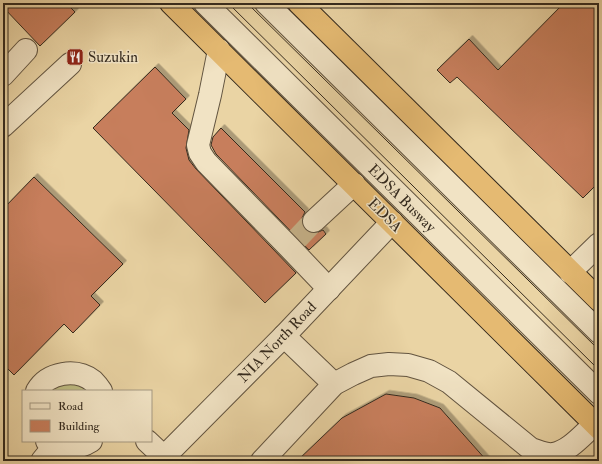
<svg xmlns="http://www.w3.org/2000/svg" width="602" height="464" viewBox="0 0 602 464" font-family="'IM FELL Double Pica',serif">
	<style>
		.green { fill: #bdbb81; stroke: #787250 }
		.building { fill: #c77e5c; stroke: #342a1e; filter: url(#shadow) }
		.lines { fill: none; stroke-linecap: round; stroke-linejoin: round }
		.minor-tunnel { stroke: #c6b289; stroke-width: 22; stroke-dasharray: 22 11; stroke-linecap: butt }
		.minor-casing { stroke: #625440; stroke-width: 24 }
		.highway-casing { stroke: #342a1e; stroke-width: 24 }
		.minor { stroke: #f1e3c4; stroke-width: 22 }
		.highway { stroke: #e5ba72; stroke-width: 22 }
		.tram { stroke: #342a1e; stroke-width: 1 }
		.labels { text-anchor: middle; stroke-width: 3; stroke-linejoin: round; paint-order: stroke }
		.poi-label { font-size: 15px; fill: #342a1e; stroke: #f1e3c4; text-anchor: start }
		.street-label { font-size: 15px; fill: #342a1e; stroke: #f1e3c4 }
	</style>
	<defs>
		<filter id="shadow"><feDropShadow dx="3.5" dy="-3.5" stdDeviation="0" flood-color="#0004"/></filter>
	</defs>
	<rect width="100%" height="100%" fill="#ead4a4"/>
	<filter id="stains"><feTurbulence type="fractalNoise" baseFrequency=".005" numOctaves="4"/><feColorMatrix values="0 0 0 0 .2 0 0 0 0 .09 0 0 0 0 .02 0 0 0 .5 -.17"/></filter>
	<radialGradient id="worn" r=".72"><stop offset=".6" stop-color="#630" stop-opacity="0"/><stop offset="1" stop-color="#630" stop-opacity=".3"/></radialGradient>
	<path class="green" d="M 72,381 L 89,391 L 44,391 Z"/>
	<g class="building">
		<path d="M 3,3 L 66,3 L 75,12 L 40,46 L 3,7 Z"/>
		<path d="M 564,3 L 599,3 L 599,182 L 583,198 L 457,77 L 450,83 L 437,70 L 469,39 L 498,70 Z"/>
		<path d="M 155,67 L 186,99 L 172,113 L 189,130 L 186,148 L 189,160 L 196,169 L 296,273 L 265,303 L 93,128 Z"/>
		<path d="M 221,128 L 305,212 L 302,218 L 302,223 L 305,230 L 311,233 L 316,233 L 323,230 L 326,234 L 309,250 L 216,154 L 211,145 L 213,137 Z"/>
		<path d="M 34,177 L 123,264 L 91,296 L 100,305 L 73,333 L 64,324 L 14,375 L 3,364 L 3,209 Z"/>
		<path d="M 386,394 L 414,398 L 440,408 L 487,461 L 297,461 L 342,418 Z"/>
	</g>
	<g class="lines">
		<path class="minor-tunnel" d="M 296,240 L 314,221"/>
		<defs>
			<g id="minor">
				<path d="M 205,3 L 599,393"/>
				<path d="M 266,3 L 599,332"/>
				<path d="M 219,50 L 210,95 L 198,145 L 200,153 L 206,162 L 289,247 L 329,289"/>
				<path d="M 3,75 L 26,50"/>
				<path d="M 3,126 L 70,64"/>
				<path d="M 314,221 L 354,184"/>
				<path d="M 570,272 L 599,244"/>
				<path d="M 284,336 L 334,384"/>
				<path d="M 37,391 C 48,372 76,368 93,381 C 96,384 99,388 101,391"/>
				<path d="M 47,441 C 61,449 77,450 91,441"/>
				<path d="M 147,441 L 164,457"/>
				<path d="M 42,461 L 55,445"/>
				<path d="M 160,461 L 284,336 L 392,222"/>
				<path d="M 262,461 L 334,384 L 353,374 L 371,366 L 389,364 L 408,365 L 429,371 L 449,382 L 531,449 C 538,451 546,455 553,454 C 570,451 583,434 595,424"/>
			</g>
			<g id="highway">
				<path d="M 171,3 L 599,428"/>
				<path d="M 299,3 L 599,300"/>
			</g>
		</defs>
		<use href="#minor" class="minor-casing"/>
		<use href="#highway" class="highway-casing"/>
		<use href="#minor" class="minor"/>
		<use href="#highway" class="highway"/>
		<g class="tram">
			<path d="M 228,3 L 599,370"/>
			<path d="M 247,3 L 599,350"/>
		</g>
	</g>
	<defs>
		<symbol id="restaurant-square" viewBox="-11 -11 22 22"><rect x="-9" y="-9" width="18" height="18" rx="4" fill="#8f2418" stroke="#f1e3c4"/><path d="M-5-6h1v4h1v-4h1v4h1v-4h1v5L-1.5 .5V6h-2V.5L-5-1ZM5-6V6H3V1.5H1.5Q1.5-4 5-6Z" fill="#fff"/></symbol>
	</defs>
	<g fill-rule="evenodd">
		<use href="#restaurant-square" x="65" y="47" width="20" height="20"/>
	</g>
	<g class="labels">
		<g class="poi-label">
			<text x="88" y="62">Suzukin</text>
		</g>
		<g class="street-label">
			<text transform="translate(402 198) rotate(45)" y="5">EDSA Busway</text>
			<text transform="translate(385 215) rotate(45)" y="5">EDSA</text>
			<text transform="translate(277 342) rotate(-46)" y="5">NIA North Road</text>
		</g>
	</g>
	<rect width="602" height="464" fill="none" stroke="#ead4a4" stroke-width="16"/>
	<rect x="4" y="4" width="594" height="456" fill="none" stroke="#342a1e" stroke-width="2"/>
	<rect x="8" y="8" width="586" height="448" fill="none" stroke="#342a1e"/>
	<rect x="22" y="390" width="130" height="52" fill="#f1e3c4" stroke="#a59982"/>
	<rect x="30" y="403" width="20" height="6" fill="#f1e3c4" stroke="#a59982"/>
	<text x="58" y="410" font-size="12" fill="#342a1e">Road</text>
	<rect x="30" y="420" width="20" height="12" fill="#c77e5c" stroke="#a59982"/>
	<text x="58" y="430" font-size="12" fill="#342a1e">Building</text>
	<rect width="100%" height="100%" filter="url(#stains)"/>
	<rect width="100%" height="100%" fill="url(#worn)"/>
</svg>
